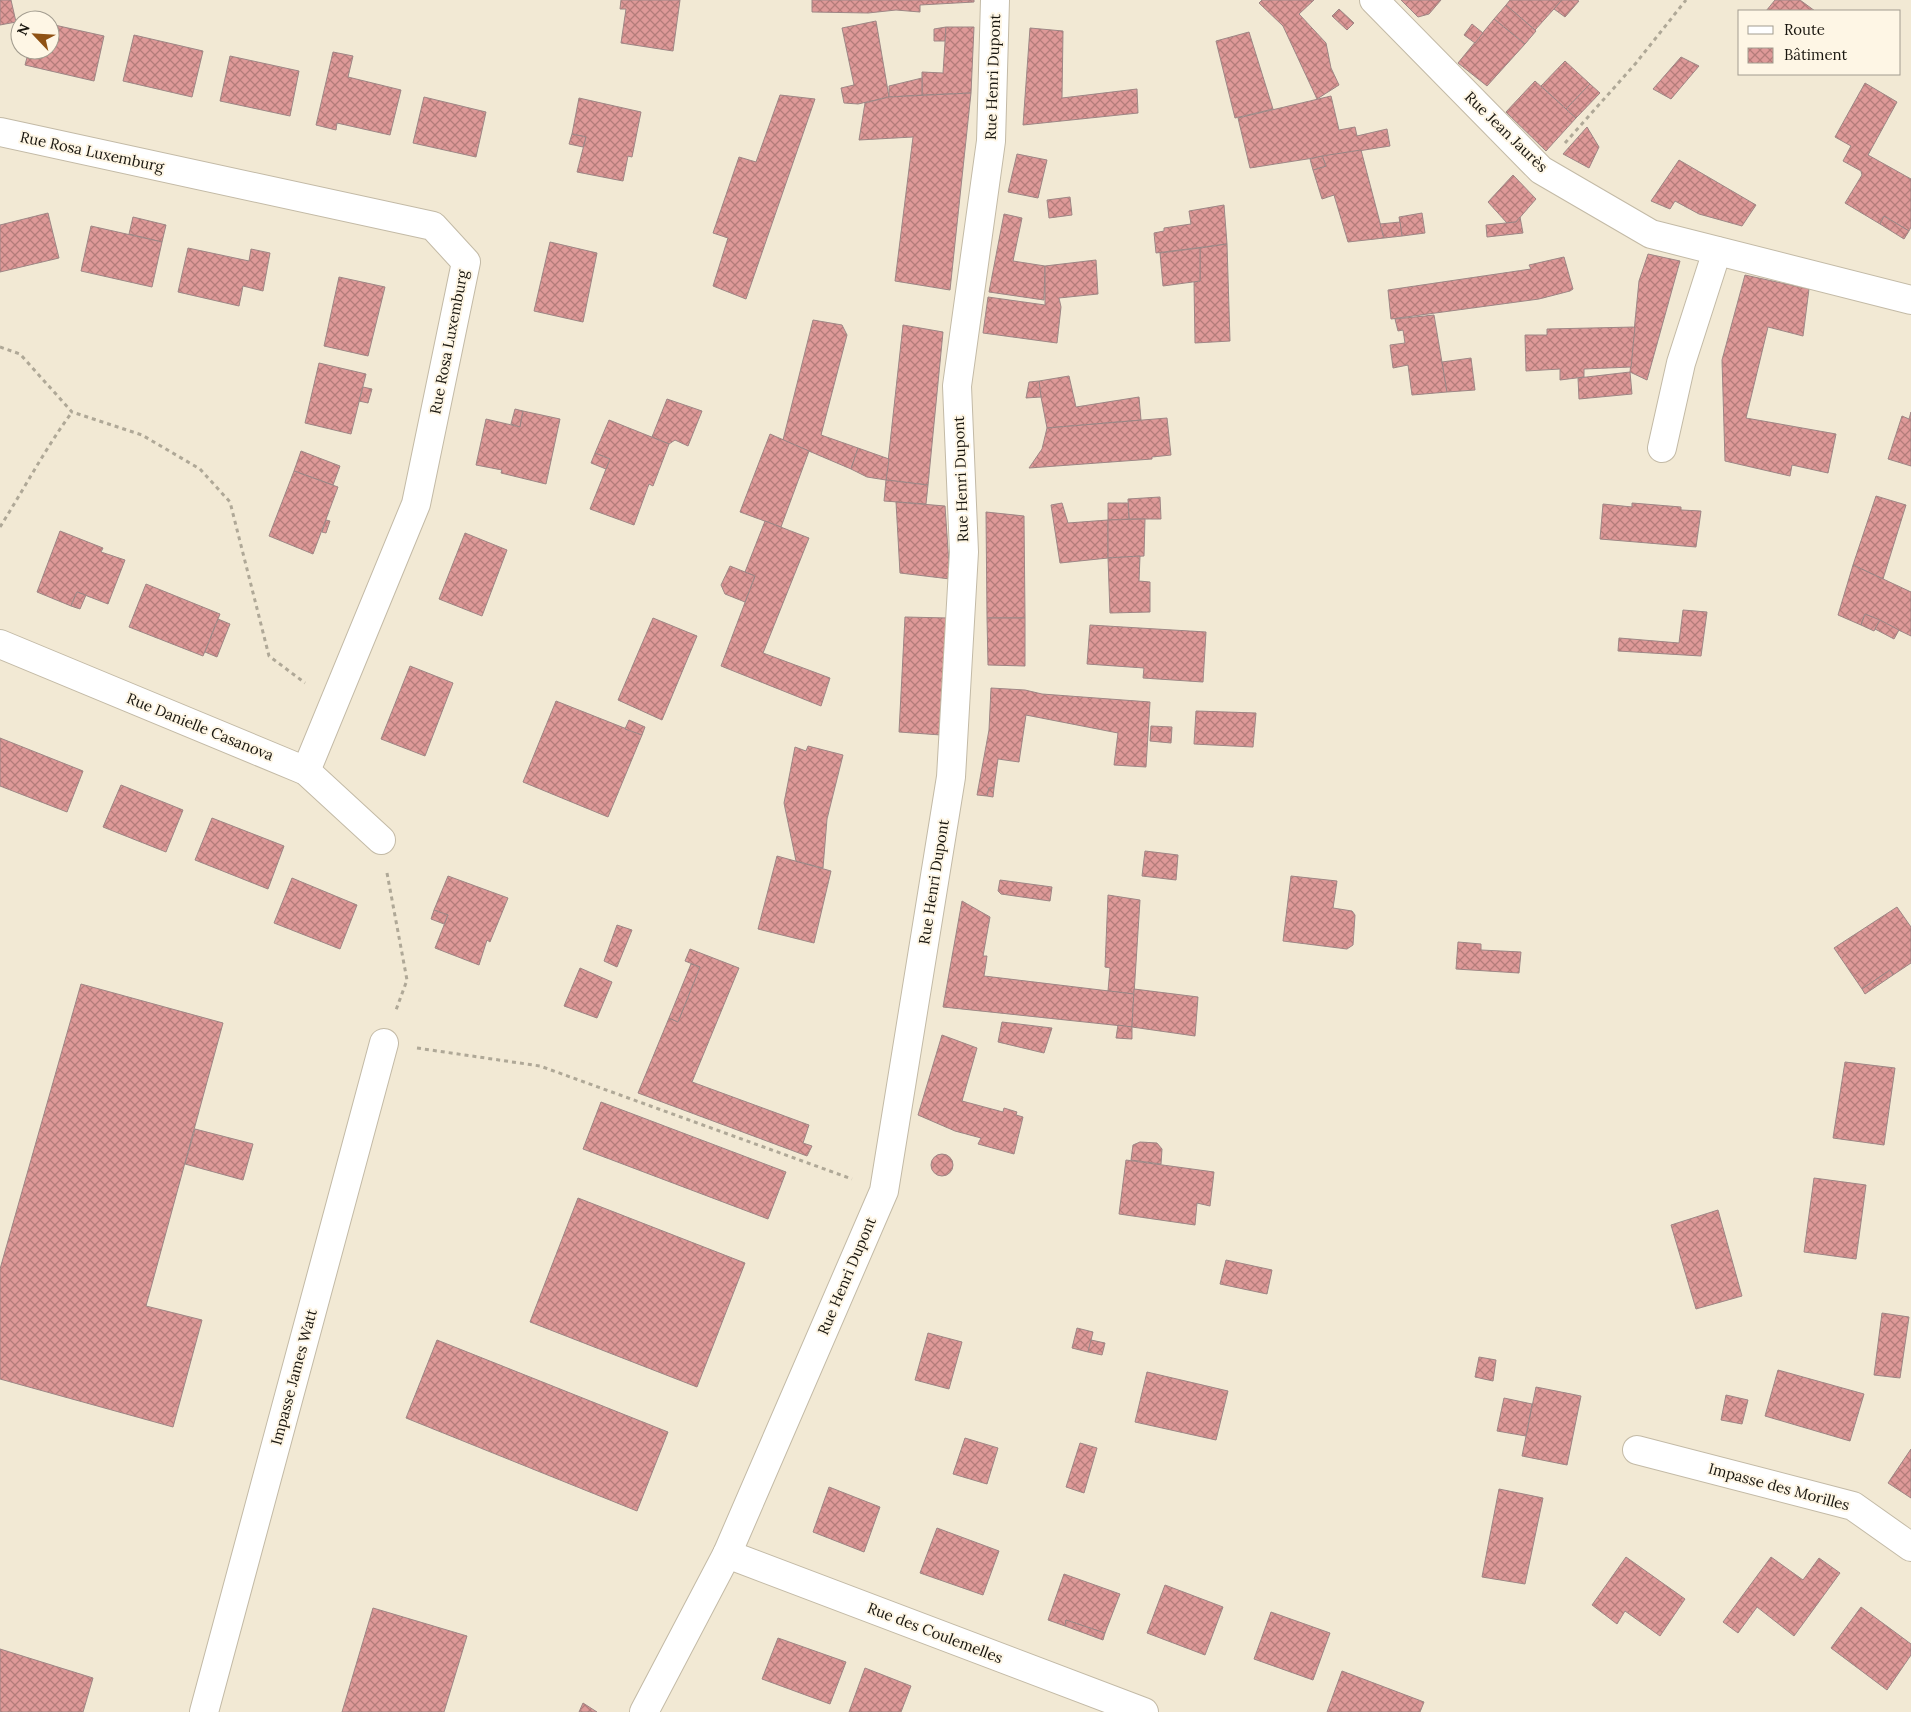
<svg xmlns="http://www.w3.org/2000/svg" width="1911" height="1712" viewBox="0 0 1911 1712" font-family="Lora,serif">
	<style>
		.building { fill: url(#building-cross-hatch); stroke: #9e8685 }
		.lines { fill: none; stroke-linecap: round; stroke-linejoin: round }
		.minor-casing { stroke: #c3baa6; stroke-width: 30 }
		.path { stroke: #afa897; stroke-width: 3; stroke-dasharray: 4 4; stroke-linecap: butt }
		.minor { stroke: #fff; stroke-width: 28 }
		.labels { text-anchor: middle; stroke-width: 4; stroke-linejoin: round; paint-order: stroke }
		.street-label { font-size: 15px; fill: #19160f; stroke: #fef6e5 }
	</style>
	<defs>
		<pattern id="building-cross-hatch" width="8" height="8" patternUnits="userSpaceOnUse" patternTransform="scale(1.25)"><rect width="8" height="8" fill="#de9998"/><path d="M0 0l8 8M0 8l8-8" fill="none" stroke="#b37c7a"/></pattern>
	</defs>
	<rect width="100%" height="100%" fill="#f2e9d4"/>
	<g class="building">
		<path d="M 0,0 L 11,0 L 16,22 L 0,25 Z"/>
		<path d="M 621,0 L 680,0 L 673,51 L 621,43 L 626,9 L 620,9 Z"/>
		<path d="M 812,0 L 974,0 L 974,2 L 920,5 L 920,12 L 896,10 L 868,13 L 812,12 Z"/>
		<path d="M 1262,0 L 1314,0 L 1299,14 L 1326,43 L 1331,68 L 1339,85 L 1317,99 L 1283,26 L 1259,3 Z"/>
		<path d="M 1401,0 L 1441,0 L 1429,14 L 1418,17 Z"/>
		<path d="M 1510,0 L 1562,0 L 1535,30 L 1506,5 Z"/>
		<path d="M 1562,0 L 1577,0 L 1579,1 L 1565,17 L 1554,9 Z"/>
		<path d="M 1775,0 L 1800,0 L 1815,11 L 1766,11 Z"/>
		<path d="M 1506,5 L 1536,31 L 1525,44 L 1494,19 Z"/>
		<path d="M 1339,9 L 1354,23 L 1347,30 L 1332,16 Z"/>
		<path d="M 1494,19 L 1525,44 L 1487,86 L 1458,63 Z"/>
		<path d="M 876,21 L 889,97 L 858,104 L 844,103 L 841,88 L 854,85 L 842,28 Z"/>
		<path d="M 50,24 L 104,36 L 94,81 L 25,65 L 29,50 L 50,50 Z"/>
		<path d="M 1472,24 L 1483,33 L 1475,43 L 1464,35 Z"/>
		<path d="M 946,27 L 945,41 L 934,41 L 934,29 Z"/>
		<path d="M 946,27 L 974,27 L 971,93 L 922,95 L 922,72 L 943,73 Z"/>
		<path d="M 1030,28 L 1063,31 L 1062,98 L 1137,89 L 1138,113 L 1023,125 Z"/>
		<path d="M 1249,32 L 1273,109 L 1235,118 L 1216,41 Z"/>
		<path d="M 134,35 L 203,51 L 192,97 L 123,81 Z"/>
		<path d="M 333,52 L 353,56 L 348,77 L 401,90 L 390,135 L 337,123 L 336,130 L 316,125 Z"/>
		<path d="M 230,56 L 299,71 L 290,116 L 220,101 Z"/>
		<path d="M 1681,57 L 1699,66 L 1671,99 L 1653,89 Z"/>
		<path d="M 1565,61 L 1590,84 L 1566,109 L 1541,86 Z"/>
		<path d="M 922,78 L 922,95 L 889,97 L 889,86 Z"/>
		<path d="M 1535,81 L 1576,118 L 1546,151 L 1506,112 Z"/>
		<path d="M 1865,83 L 1897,102 L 1868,155 L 1911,179 L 1911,227 L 1909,231 L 1884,216 L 1880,224 L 1845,203 L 1862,175 L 1861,171 L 1843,161 L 1851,146 L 1835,137 Z"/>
		<path d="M 1590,84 L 1600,93 L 1576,118 L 1566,109 Z"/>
		<path d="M 971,93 L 950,290 L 895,281 L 913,137 L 859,140 L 865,103 L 889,97 Z"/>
		<path d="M 780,95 L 815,99 L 746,299 L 713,286 L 728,238 L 713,233 L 739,157 L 756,162 Z"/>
		<path d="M 1331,96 L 1339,130 L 1355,127 L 1357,136 L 1387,129 L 1390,146 L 1250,168 L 1238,118 Z"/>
		<path d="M 424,97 L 486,112 L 476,157 L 413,143 Z"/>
		<path d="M 579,98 L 641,112 L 632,157 L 628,156 L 623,181 L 577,172 L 586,137 L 572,134 Z"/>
		<path d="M 1587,127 L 1599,147 L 1589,168 L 1563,154 Z"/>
		<path d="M 572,134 L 586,137 L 583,147 L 569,144 Z"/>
		<path d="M 1361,150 L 1384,238 L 1348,242 L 1334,195 L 1322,199 L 1313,170 L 1326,166 L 1322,156 Z"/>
		<path d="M 1017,154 L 1047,160 L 1038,198 L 1008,192 Z"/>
		<path d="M 1322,156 L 1326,166 L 1313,170 L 1310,159 Z"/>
		<path d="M 1679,160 L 1756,205 L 1742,226 L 1699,214 L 1675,201 L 1670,209 L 1651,201 Z"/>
		<path d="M 1513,175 L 1536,199 L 1516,222 L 1507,223 L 1488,202 Z"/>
		<path d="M 1070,197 L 1072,215 L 1049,218 L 1047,200 Z"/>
		<path d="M 1224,205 L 1227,244 L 1156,253 L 1154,233 L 1164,231 L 1164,228 L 1191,224 L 1189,211 Z"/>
		<path d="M 48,213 L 59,258 L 0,272 L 0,225 Z"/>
		<path d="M 1422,213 L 1425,233 L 1402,236 L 1399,217 Z"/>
		<path d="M 1004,214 L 1022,218 L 1013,261 L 1045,266 L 1044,300 L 989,292 Z"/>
		<path d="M 1884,216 L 1909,231 L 1904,239 L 1880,224 Z"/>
		<path d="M 133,217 L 166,225 L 162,242 L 129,234 Z"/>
		<path d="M 1520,217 L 1523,233 L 1487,237 L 1486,225 L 1516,222 Z"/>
		<path d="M 1400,222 L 1402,236 L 1384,238 L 1380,224 Z"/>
		<path d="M 91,226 L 162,242 L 152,287 L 81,271 Z"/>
		<path d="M 550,242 L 597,253 L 583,322 L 534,311 Z"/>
		<path d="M 1227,244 L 1230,341 L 1195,343 L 1194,282 L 1200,281 L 1200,248 Z"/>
		<path d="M 188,248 L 249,261 L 251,249 L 270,253 L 263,291 L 243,286 L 239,306 L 178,292 Z"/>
		<path d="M 1200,248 L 1200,281 L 1163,286 L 1160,253 Z"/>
		<path d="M 1648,254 L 1680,261 L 1647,380 L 1630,372 L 1639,281 Z"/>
		<path d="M 1564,257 L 1573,289 L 1570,291 L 1539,299 L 1391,319 L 1388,290 L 1531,269 L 1529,265 Z"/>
		<path d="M 1096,260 L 1098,294 L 1059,298 L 1061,307 L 1057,343 L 983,333 L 988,297 L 1045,305 L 1045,266 Z"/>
		<path d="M 1745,275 L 1809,289 L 1803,336 L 1768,327 L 1746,418 L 1836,434 L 1828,473 L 1792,465 L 1790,476 L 1725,461 L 1722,360 Z"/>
		<path d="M 339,277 L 385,287 L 368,356 L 324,346 Z"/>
		<path d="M 1434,315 L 1447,392 L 1412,395 L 1408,365 L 1393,368 L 1390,345 L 1405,343 L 1403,330 L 1398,331 L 1395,319 Z"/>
		<path d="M 813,320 L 842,325 L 847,335 L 821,435 L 858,448 L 851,469 L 783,440 Z"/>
		<path d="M 903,325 L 943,332 L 928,485 L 886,480 Z"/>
		<path d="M 1635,327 L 1631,367 L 1584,369 L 1584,377 L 1560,380 L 1560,369 L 1526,371 L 1525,335 L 1547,335 L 1547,329 Z"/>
		<path d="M 1471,358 L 1475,390 L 1447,392 L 1442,362 Z"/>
		<path d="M 319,363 L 366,374 L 351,434 L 305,423 Z"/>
		<path d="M 1630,372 L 1632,394 L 1579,399 L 1578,378 Z"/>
		<path d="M 1069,376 L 1076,407 L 1139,397 L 1141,420 L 1047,428 L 1041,397 L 1039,381 Z"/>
		<path d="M 1039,381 L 1041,397 L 1026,398 L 1029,382 Z"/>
		<path d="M 363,387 L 372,389 L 368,403 L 359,401 Z"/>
		<path d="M 667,399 L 702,411 L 688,446 L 675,440 L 669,444 L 652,437 Z"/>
		<path d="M 515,409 L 523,411 L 520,427 L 511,424 Z"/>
		<path d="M 523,411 L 560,419 L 546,484 L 501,473 L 502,470 L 476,465 L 486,419 L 520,427 Z"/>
		<path d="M 1911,412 L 1911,466 L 1888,459 L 1902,416 L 1909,419 Z"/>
		<path d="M 1167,418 L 1171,455 L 1152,457 L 1152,459 L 1029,468 L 1042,449 L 1047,428 Z"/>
		<path d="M 609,420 L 669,444 L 653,486 L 649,484 L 634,525 L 590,509 L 610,459 L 595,453 Z"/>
		<path d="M 770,434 L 809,451 L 781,527 L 740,512 Z"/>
		<path d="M 858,448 L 889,459 L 886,480 L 867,477 L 851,469 Z"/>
		<path d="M 301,451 L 340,466 L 333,485 L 294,471 Z"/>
		<path d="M 595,453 L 610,459 L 606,469 L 591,463 Z"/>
		<path d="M 294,471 L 338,487 L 313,554 L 269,536 Z"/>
		<path d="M 886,480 L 928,485 L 926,504 L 884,501 Z"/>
		<path d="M 1876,496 L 1906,505 L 1883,579 L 1853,565 Z"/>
		<path d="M 1160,497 L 1161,519 L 1129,519 L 1128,499 Z"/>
		<path d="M 896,502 L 945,506 L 950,579 L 900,573 Z"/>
		<path d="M 1062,503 L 1068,523 L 1108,520 L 1108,558 L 1060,563 L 1051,505 Z"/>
		<path d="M 1108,503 L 1128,503 L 1129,519 L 1108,520 Z"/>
		<path d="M 1632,503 L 1681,507 L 1681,510 L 1701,511 L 1696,547 L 1600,539 L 1603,504 L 1632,507 Z"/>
		<path d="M 986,512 L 1024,516 L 1025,618 L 987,618 Z"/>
		<path d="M 1145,519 L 1144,556 L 1108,558 L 1108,520 Z"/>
		<path d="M 326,520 L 330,521 L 326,533 L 322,532 Z"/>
		<path d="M 765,521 L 809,538 L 763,653 L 830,678 L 821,706 L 721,666 L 755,576 L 745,572 Z"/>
		<path d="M 60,531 L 103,548 L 101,552 L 125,560 L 108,604 L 77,592 L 71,606 L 37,592 Z"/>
		<path d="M 465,533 L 507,550 L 482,616 L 439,599 Z"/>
		<path d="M 1140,556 L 1139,581 L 1150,582 L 1150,612 L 1110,613 L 1108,558 Z"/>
		<path d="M 1853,565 L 1911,592 L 1911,636 L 1865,614 L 1861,625 L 1838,615 Z"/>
		<path d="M 730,566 L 755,576 L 745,602 L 725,594 L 721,585 Z"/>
		<path d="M 146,584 L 220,614 L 203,656 L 129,627 Z"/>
		<path d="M 77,592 L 86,595 L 80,609 L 71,606 Z"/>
		<path d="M 1683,610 L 1707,612 L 1701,656 L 1618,651 L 1619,638 L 1679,643 Z"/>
		<path d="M 1865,614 L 1880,620 L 1874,631 L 1861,625 Z"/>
		<path d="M 905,617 L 948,618 L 941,735 L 899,732 Z"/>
		<path d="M 653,618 L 697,636 L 662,720 L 618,700 Z"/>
		<path d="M 987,618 L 1025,618 L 1025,666 L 988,665 Z"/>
		<path d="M 218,619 L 230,624 L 217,657 L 205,652 Z"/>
		<path d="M 1880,620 L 1899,630 L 1894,639 L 1875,629 Z"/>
		<path d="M 1090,625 L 1206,632 L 1203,682 L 1143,678 L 1144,668 L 1087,664 Z"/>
		<path d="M 410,666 L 453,683 L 425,756 L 381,739 Z"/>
		<path d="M 991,688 L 1025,690 L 1042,694 L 1150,702 L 1146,767 L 1114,765 L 1118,733 L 1026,715 L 1019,762 L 998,759 L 994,788 L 989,788 L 987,796 L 977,795 L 989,730 Z"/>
		<path d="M 556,701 L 642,735 L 608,817 L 523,782 Z"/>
		<path d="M 1196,711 L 1256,713 L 1253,747 L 1194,744 Z"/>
		<path d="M 629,720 L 645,727 L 642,735 L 625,729 Z"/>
		<path d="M 1151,726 L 1172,727 L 1171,743 L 1150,741 Z"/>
		<path d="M 0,738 L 83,771 L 67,812 L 0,786 Z"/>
		<path d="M 808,746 L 843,755 L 827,819 L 823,868 L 796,861 L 784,803 L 795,747 L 806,751 Z"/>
		<path d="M 121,785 L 183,810 L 166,852 L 103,827 Z"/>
		<path d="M 989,788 L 994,788 L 993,797 L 987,796 Z"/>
		<path d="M 212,818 L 284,846 L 268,889 L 195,860 Z"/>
		<path d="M 1145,851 L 1178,855 L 1176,880 L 1142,876 Z"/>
		<path d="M 777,856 L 831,871 L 814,943 L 758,929 Z"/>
		<path d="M 448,876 L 508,898 L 490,942 L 487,940 L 479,965 L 435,948 L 448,915 L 434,910 Z"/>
		<path d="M 1291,876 L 1337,881 L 1333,908 L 1352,911 L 1355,915 L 1353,945 L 1347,949 L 1283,941 Z"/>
		<path d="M 292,878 L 357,905 L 340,949 L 274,923 Z"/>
		<path d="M 1000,880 L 1052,887 L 1050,901 L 1001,894 L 998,891 Z"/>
		<path d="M 1108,895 L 1140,900 L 1134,994 L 1108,991 L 1110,968 L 1105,967 Z"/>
		<path d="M 962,901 L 990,917 L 983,956 L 987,956 L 984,976 L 1134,994 L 1132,1027 L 943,1007 Z"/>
		<path d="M 1897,907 L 1911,927 L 1911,963 L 1893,975 L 1890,970 L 1862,989 L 1834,948 Z"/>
		<path d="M 434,910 L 448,915 L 444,924 L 431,919 Z"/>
		<path d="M 617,925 L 632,930 L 617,967 L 604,961 Z"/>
		<path d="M 1458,942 L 1481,944 L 1481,950 L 1521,952 L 1519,973 L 1456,969 Z"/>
		<path d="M 690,949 L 739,968 L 692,1082 L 809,1125 L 803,1143 L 812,1146 L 807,1156 L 638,1093 L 669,1018 L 678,1022 L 700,967 L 685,961 Z"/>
		<path d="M 691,964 L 700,967 L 678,1022 L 669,1018 Z"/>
		<path d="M 580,968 L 612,982 L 597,1018 L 564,1006 Z"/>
		<path d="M 1890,970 L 1893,975 L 1865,994 L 1862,989 Z"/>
		<path d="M 81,984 L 223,1023 L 146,1306 L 202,1320 L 173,1427 L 0,1379 L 0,1269 Z"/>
		<path d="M 1134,989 L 1198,997 L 1195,1036 L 1132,1027 Z"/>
		<path d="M 1002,1022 L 1052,1028 L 1044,1053 L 998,1042 Z"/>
		<path d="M 1118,1025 L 1132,1027 L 1132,1039 L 1116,1038 Z"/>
		<path d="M 942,1035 L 977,1048 L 962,1101 L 1003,1112 L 1004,1108 L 1017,1112 L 1016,1115 L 1023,1117 L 1014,1154 L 978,1144 L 981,1138 L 955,1131 L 918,1115 Z"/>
		<path d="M 1845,1062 L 1895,1068 L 1884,1145 L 1833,1138 Z"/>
		<path d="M 601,1102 L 786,1172 L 768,1219 L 583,1149 Z"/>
		<path d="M 195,1129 L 253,1144 L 243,1180 L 185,1164 Z"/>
		<path d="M 1140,1142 L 1157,1143 L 1162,1149 L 1161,1164 L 1131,1160 L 1133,1145 Z"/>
		<circle cx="942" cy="1165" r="11"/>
		<path d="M 1126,1160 L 1214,1172 L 1210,1206 L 1197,1203 L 1195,1225 L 1119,1214 Z"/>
		<path d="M 1814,1178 L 1866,1185 L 1856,1259 L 1804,1252 Z"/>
		<path d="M 578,1198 L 745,1263 L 697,1387 L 530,1322 Z"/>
		<path d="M 1718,1210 L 1742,1296 L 1696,1309 L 1671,1225 Z"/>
		<path d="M 1226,1260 L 1272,1270 L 1267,1294 L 1220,1284 Z"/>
		<path d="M 1882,1313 L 1909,1317 L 1900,1378 L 1874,1375 Z"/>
		<path d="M 1077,1328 L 1093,1332 L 1088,1352 L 1072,1348 Z"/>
		<path d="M 928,1333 L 962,1342 L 949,1389 L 915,1380 Z"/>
		<path d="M 437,1340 L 668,1432 L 637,1511 L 406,1418 Z"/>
		<path d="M 1091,1340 L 1105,1343 L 1102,1355 L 1088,1352 Z"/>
		<path d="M 1479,1357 L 1496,1360 L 1493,1381 L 1475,1377 Z"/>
		<path d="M 1778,1370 L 1864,1394 L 1850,1441 L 1765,1416 Z"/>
		<path d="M 1147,1372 L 1228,1391 L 1216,1440 L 1135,1422 Z"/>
		<path d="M 1536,1387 L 1581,1396 L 1567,1465 L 1522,1456 Z"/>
		<path d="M 1726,1395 L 1748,1400 L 1742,1424 L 1721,1420 Z"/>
		<path d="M 1504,1398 L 1532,1404 L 1526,1436 L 1497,1431 Z"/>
		<path d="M 965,1438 L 998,1448 L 987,1484 L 953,1474 Z"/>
		<path d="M 1080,1443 L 1097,1448 L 1084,1493 L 1066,1487 Z"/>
		<path d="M 1911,1449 L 1911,1498 L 1888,1483 Z"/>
		<path d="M 829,1487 L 880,1507 L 864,1552 L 813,1532 Z"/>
		<path d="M 1499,1489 L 1543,1498 L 1525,1584 L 1482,1577 Z"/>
		<path d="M 937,1528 L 999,1551 L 983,1595 L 920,1573 Z"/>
		<path d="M 1626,1557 L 1685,1599 L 1660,1636 L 1625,1611 L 1617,1624 L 1592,1605 Z"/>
		<path d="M 1771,1557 L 1803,1580 L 1819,1558 L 1840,1573 L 1794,1636 L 1757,1607 L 1738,1633 L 1723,1622 Z"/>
		<path d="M 1064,1574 L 1120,1594 L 1105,1633 L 1066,1620 L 1065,1626 L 1048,1620 Z"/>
		<path d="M 1165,1585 L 1223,1607 L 1205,1655 L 1147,1633 Z"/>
		<path d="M 1861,1607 L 1911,1644 L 1911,1655 L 1887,1690 L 1831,1648 Z"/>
		<path d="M 373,1608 L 467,1636 L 444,1712 L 342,1712 Z"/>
		<path d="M 1271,1612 L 1330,1633 L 1313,1680 L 1254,1659 Z"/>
		<path d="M 1066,1620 L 1105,1633 L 1103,1640 L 1065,1626 Z"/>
		<path d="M 778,1638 L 846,1662 L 830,1704 L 762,1679 Z"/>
		<path d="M 0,1649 L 93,1678 L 83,1712 L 0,1712 Z"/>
		<path d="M 865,1668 L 911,1686 L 901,1712 L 849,1712 Z"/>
		<path d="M 1342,1671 L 1424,1702 L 1420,1712 L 1327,1712 Z"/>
		<path d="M 583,1703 L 597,1712 L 579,1712 Z"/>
	</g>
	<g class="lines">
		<defs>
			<g id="minor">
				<path d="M 1374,0 L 1541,170 L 1651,234 L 1911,300"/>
				<path d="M 0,132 L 433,226 L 466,262 L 416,504 L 306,771"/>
				<path d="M 1662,448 L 1681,363 L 1717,251"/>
				<path d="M 0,644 L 306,771 L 381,840"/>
				<path d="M 1637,1450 L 1853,1506 L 1911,1547"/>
				<path d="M 727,1554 L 1144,1712"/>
				<path d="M 204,1712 L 384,1043"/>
				<path d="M 644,1712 L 727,1554 L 884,1191 L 951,777 L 964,552 L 957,386 L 991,141 L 995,0"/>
			</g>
		</defs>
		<use href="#minor" class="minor-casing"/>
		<g class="path">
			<path d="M 1565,143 L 1636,63 L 1686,0"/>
			<path d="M 0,347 L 20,354 L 72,412 L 142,435 L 200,469 L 230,502 L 269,656 L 305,683"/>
			<path d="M 0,527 C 24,489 45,449 72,412"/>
			<path d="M 387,873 L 407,980 L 396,1010"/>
			<path d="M 417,1048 L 540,1066 L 852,1179"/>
		</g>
		<use href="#minor" class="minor"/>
	</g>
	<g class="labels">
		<g class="street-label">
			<text transform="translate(993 77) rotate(-88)" y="5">Rue Henri Dupont</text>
			<text transform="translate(1506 132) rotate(44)" y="5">Rue Jean Jaurès</text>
			<text transform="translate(92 152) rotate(12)" y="5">Rue Rosa Luxemburg</text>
			<text transform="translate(449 342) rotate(-79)" y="5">Rue Rosa Luxemburg</text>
			<text transform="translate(961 479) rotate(-92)" y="5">Rue Henri Dupont</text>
			<text transform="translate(200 727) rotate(22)" y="5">Rue Danielle Casanova</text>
			<text transform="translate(934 882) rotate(-81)" y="5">Rue Henri Dupont</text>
			<text transform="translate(847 1276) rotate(-67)" y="5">Rue Henri Dupont</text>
			<text transform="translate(294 1377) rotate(-75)" y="5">Impasse James Watt</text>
			<text transform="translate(1779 1487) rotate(15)" y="5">Impasse des Morilles</text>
			<text transform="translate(935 1633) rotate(21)" y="5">Rue des Coulemelles</text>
		</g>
	</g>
	<rect x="1738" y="10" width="162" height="65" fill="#fef6e5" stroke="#a29c8f"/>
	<rect x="1748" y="26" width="25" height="8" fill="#ffffff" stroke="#a29c8f"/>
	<text x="1784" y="35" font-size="15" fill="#19160f">Route</text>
	<rect x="1748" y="48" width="25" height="15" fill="url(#building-cross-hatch)" stroke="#a29c8f"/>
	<text x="1784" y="60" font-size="15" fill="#19160f">Bâtiment</text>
	<g transform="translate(35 35) rotate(295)"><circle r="24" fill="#fef6e5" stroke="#a29c8f"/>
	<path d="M0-4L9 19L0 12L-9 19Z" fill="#8f5214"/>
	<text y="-8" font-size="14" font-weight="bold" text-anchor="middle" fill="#19160f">N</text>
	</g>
</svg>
